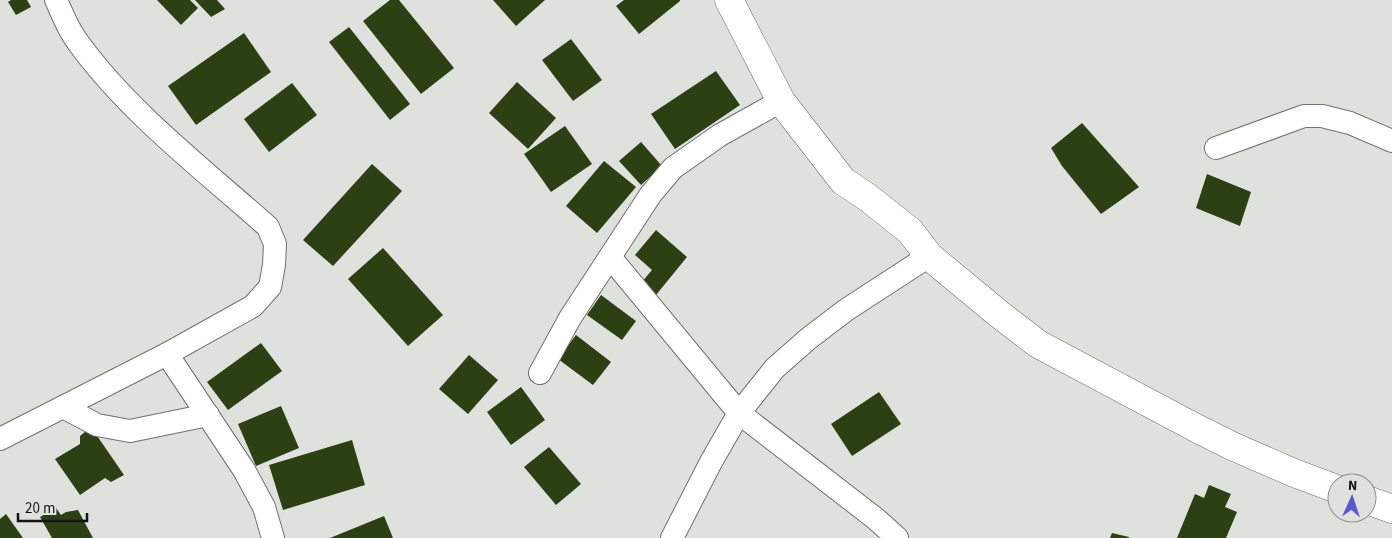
<svg xmlns="http://www.w3.org/2000/svg" width="1392" height="538" viewBox="0 0 1392 538" font-family="'Source Sans 3',sans-serif">
	<style>
		.building { fill: #2c4014 }
		.lines { fill: none; stroke-linecap: round; stroke-linejoin: round }
		.minor-casing { stroke: #70726e; stroke-width: 24 }
		.tertiary-casing { stroke: #70726e; stroke-width: 29 }
		.minor { stroke: #fff; stroke-width: 22 }
		.tertiary { stroke: #fff; stroke-width: 28 }
	</style>
	<rect width="100%" height="100%" fill="#dfe1dd"/>
	<g class="building">
		<path d="M 11,0 L 27,0 L 31,7 L 16,15 L 8,2 Z"/>
		<path d="M 157,0 L 190,0 L 198,8 L 181,25 Z"/>
		<path d="M 195,0 L 217,0 L 225,9 L 211,17 Z"/>
		<path d="M 390,0 L 399,0 L 454,68 L 421,94 L 363,21 Z"/>
		<path d="M 493,0 L 545,0 L 516,26 Z"/>
		<path d="M 624,0 L 680,0 L 680,1 L 639,34 L 616,6 Z"/>
		<path d="M 349,27 L 410,104 L 390,120 L 329,42 Z"/>
		<path d="M 244,33 L 271,72 L 196,125 L 168,86 Z"/>
		<path d="M 571,39 L 602,80 L 573,101 L 542,60 Z"/>
		<path d="M 716,71 L 740,105 L 675,149 L 651,114 Z"/>
		<path d="M 517,82 L 556,118 L 528,149 L 489,113 Z"/>
		<path d="M 292,83 L 317,115 L 269,152 L 244,119 Z"/>
		<path d="M 1082,123 L 1139,187 L 1101,214 L 1062,166 L 1051,148 Z"/>
		<path d="M 565,126 L 592,164 L 551,192 L 524,154 Z"/>
		<path d="M 641,142 L 662,166 L 641,185 L 619,161 Z"/>
		<path d="M 604,161 L 636,187 L 597,233 L 566,206 Z"/>
		<path d="M 372,164 L 402,191 L 333,266 L 303,240 Z"/>
		<path d="M 1207,174 L 1251,192 L 1240,226 L 1196,208 Z"/>
		<path d="M 656,230 L 687,257 L 656,295 L 641,283 L 652,270 L 635,255 Z"/>
		<path d="M 383,248 L 443,315 L 408,346 L 348,279 Z"/>
		<path d="M 601,295 L 636,321 L 622,340 L 587,315 Z"/>
		<path d="M 576,335 L 611,362 L 593,385 L 558,359 Z"/>
		<path d="M 261,343 L 282,371 L 228,410 L 207,382 Z"/>
		<path d="M 469,355 L 498,380 L 468,414 L 439,389 Z"/>
		<path d="M 521,387 L 545,420 L 511,445 L 487,412 Z"/>
		<path d="M 879,392 L 901,424 L 852,456 L 831,424 Z"/>
		<path d="M 281,406 L 299,448 L 256,466 L 238,424 Z"/>
		<path d="M 91,427 L 124,475 L 111,482 L 105,478 L 80,495 L 55,459 L 80,444 L 80,436 Z"/>
		<path d="M 352,440 L 365,485 L 283,510 L 269,465 Z"/>
		<path d="M 549,447 L 581,484 L 556,505 L 524,467 Z"/>
		<path d="M 1209,485 L 1231,494 L 1225,507 L 1237,512 L 1226,538 L 1177,538 L 1195,494 L 1204,498 Z"/>
		<path d="M 56,508 L 61,515 L 66,512 L 78,510 L 93,538 L 52,538 L 40,517 Z"/>
		<path d="M 6,514 L 23,538 L 0,538 L 0,519 Z"/>
		<path d="M 384,516 L 393,538 L 330,538 Z"/>
		<path d="M 1112,533 L 1129,537 L 1129,538 L 1110,538 Z"/>
	</g>
	<g class="lines">
		<defs>
			<g id="minor">
				<path d="M 1216,148 L 1304,116 L 1322,116 L 1350,123 L 1392,141"/>
				<path d="M 610,257 L 739,413 L 876,519 L 897,538"/>
				<path d="M 167,354 L 244,470 L 264,507 L 273,538"/>
				<path d="M 540,373 L 570,318 L 651,194 L 673,168 L 720,135 L 781,101"/>
				<path d="M 63,407 L 97,425 L 130,431 L 208,415"/>
				<path d="M 0,439 L 167,354 L 253,306 L 270,287 L 274,265 L 275,244 L 268,227 C 204,170 127,111 77,41 C 68,29 62,13 56,0"/>
				<path d="M 672,538 L 711,462 L 739,413 L 775,368 L 808,339 L 846,310 L 929,256"/>
			</g>
			<g id="tertiary">
				<path d="M 729,0 L 781,101 L 843,181 L 867,197 L 910,231 L 929,256 L 999,314 L 1038,344 L 1196,428 L 1232,446 L 1294,473 L 1337,489"/>
				<path d="M 1367,500 L 1392,509"/>
			</g>
		</defs>
		<use href="#minor" class="minor-casing"/>
		<use href="#tertiary" class="tertiary-casing"/>
		<use href="#minor" class="minor"/>
		<use href="#tertiary" class="tertiary"/>
	</g>
	<g transform="translate(1352 498) rotate(3)"><circle r="24" fill="#dfe1dd" stroke="#8d8f8c"/>
	<path d="M0-4L9 19L0 12L-9 19Z" fill="#5c58d0"/>
	<text y="-8" font-size="14" font-weight="bold" text-anchor="middle" fill="#131413">N</text>
	</g>
	<path d="M18 513v8h69v-8" fill="none" stroke="#131413" stroke-width="2.5"/>
	<text x="25" y="513" font-size="15" fill="#131413" stroke="#dfe1dd" stroke-width="4" paint-order="stroke">20 m</text>
</svg>
